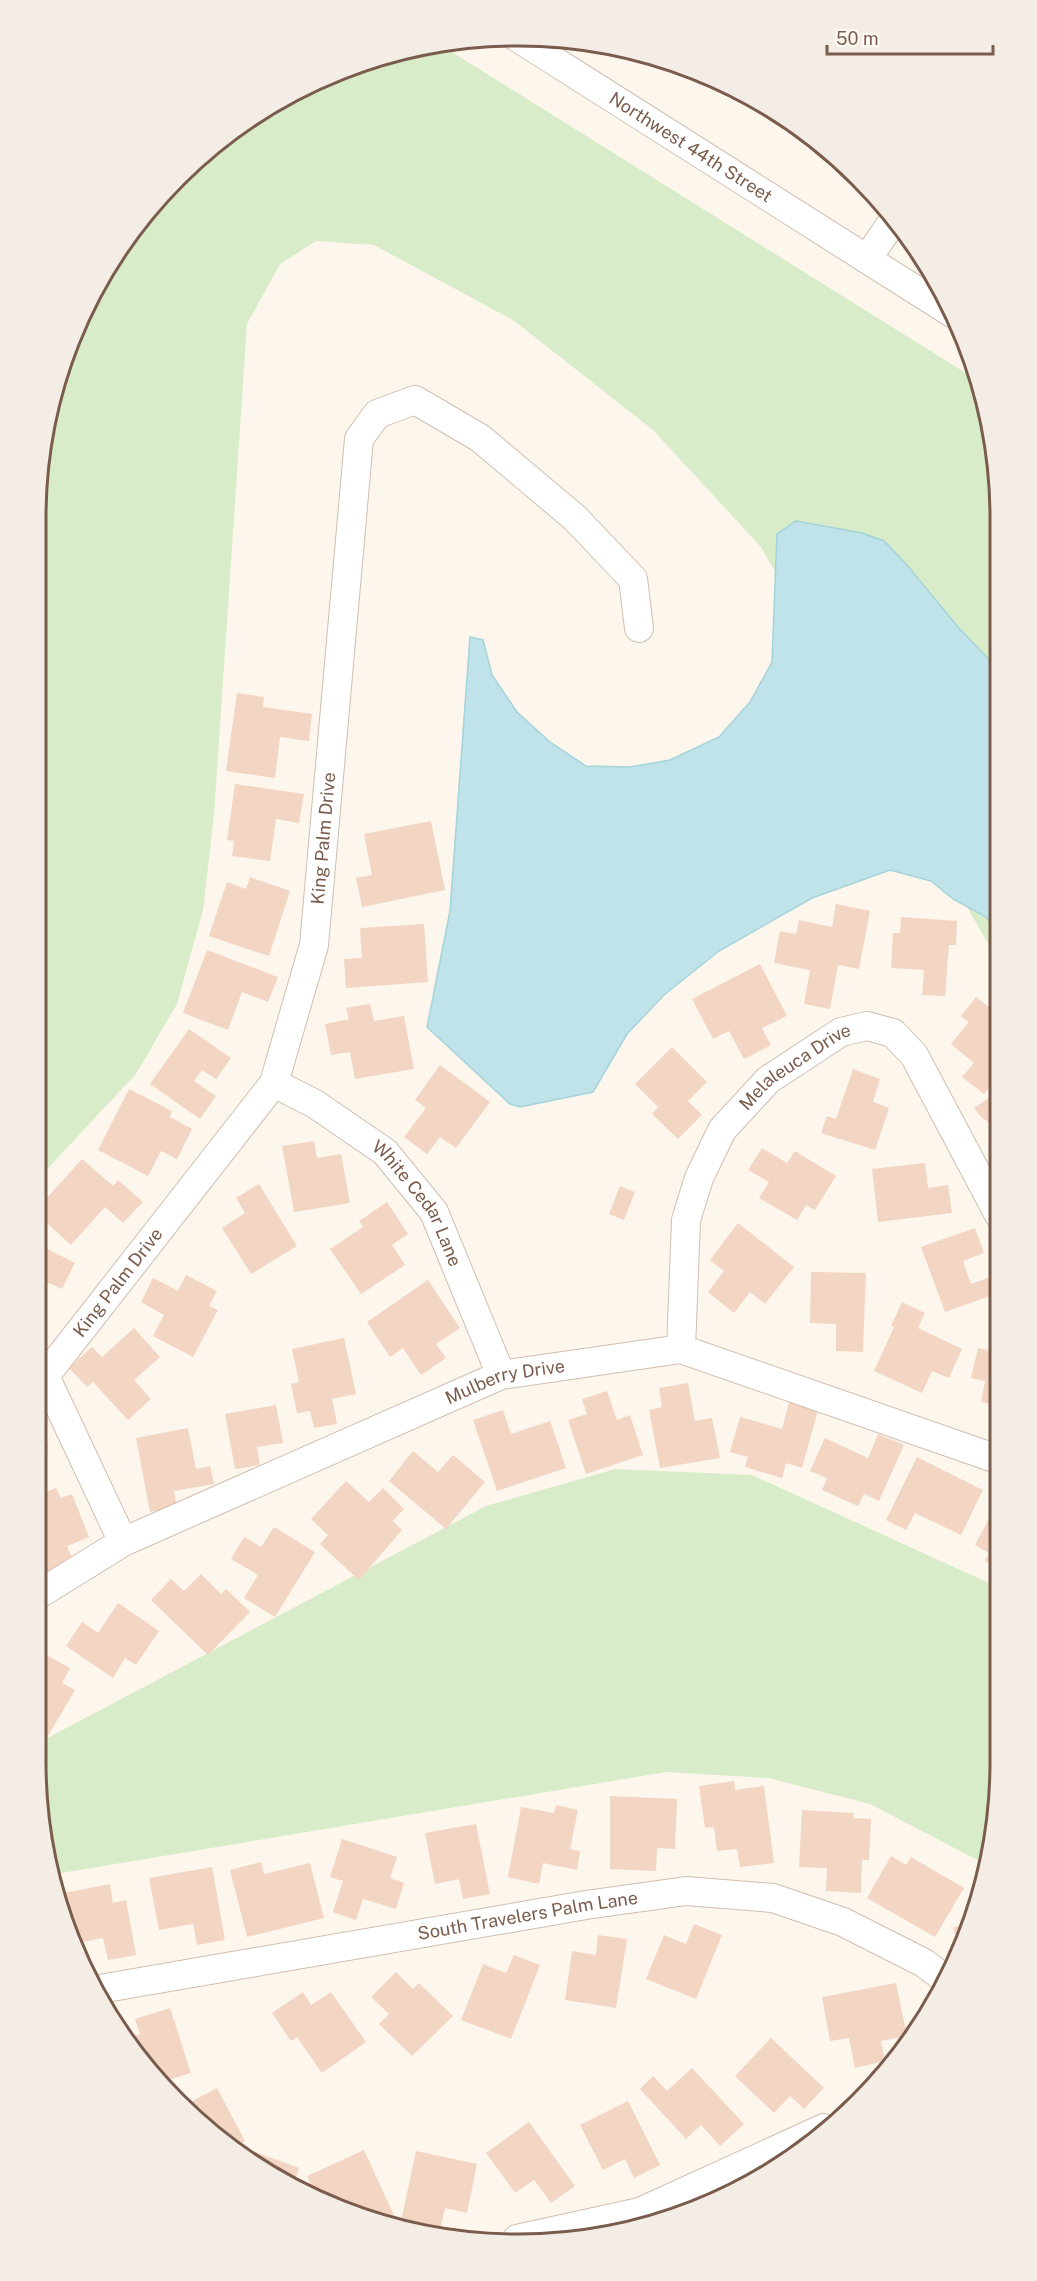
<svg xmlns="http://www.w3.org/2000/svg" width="1037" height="2281" viewBox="0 0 1037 2281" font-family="'Public Sans',sans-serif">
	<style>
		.green { fill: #d8ecc9 }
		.water { fill: #bfe3e8; stroke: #a5d3da; stroke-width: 1.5 }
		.building { fill: #f3d5c3 }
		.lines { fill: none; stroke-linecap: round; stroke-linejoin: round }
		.minor-casing { stroke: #d1beb0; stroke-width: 30 }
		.minor { stroke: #fff; stroke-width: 28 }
		.labels { text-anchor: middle; stroke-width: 4.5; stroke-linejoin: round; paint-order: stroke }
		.street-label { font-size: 18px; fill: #7a5c4d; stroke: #fffaf3 }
		.rim { fill: none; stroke: #7a5c4d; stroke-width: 3 }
	</style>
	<rect width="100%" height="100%" fill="#fdf6ec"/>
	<g class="green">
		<path d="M 439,44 L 977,380 L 997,455 L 998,961 L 761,547 L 653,430 L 513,320 L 374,245 L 316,241 L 280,264 L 247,324 L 214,815 L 203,910 L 177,1004 L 136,1074 L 36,1181 L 36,518 L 45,425 L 73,334 L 117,251 L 177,178 L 250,118 L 334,73 L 424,45 Z"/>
		<path d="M 615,1469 L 752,1475 L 1000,1588 L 1001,1763 L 992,1856 L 989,1866 L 870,1804 L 768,1778 L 666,1772 L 55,1874 L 36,1763 L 36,1744 L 486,1506 Z"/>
	</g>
	<path class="water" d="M 796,521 L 862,533 L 884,541 L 907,565 L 958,627 L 998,669 L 998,932 L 986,917 L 953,899 L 931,881 L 890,870 L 812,898 L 719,951 L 664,995 L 627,1034 L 593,1092 L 520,1107 L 510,1104 L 427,1027 L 450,911 L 470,637 L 483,640 L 492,675 L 517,712 L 550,742 L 586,766 L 630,767 L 670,760 L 719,737 L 750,702 L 772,662 L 777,534 Z"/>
	<g class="building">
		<path d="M 237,693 L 264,697 L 263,707 L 312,714 L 309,741 L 280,737 L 275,778 L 226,771 Z"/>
		<path d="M 235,784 L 304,794 L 299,823 L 276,819 L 270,861 L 232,856 L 234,841 L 227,840 Z"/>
		<path d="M 431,821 L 445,890 L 362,907 L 356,878 L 372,875 L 364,834 Z"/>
		<path d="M 250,877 L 290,891 L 269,956 L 209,936 L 227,882 L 246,889 Z"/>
		<path d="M 836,904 L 870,911 L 859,969 L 838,965 L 830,1009 L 804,1004 L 810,970 L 774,963 L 780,931 L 796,934 L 799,920 L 832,927 Z"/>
		<path d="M 901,917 L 957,921 L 956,945 L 949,945 L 945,996 L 922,995 L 924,970 L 891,968 L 893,933 L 900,933 Z"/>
		<path d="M 424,924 L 428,982 L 346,988 L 344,959 L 362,958 L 360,928 Z"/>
		<path d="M 207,950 L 278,977 L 268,1002 L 242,992 L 228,1030 L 183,1013 Z"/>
		<path d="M 760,964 L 787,1016 L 762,1028 L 771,1045 L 744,1059 L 729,1031 L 713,1039 L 692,999 Z"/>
		<path d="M 976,997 L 999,1015 L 999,1075 L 984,1094 L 962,1077 L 974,1063 L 951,1044 L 969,1022 L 961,1016 Z"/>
		<path d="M 370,1004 L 374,1021 L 404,1016 L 414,1069 L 355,1079 L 350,1052 L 331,1055 L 325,1024 L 349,1019 L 346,1008 Z"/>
		<path d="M 189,1029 L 231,1058 L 216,1079 L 202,1070 L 194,1081 L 216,1096 L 200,1119 L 150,1084 Z"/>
		<path d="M 672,1047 L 707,1082 L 688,1101 L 702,1115 L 678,1139 L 652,1114 L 658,1107 L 635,1084 Z"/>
		<path d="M 440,1065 L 490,1102 L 456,1148 L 440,1137 L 427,1154 L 404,1137 L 426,1108 L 415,1100 Z"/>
		<path d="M 853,1069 L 880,1079 L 873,1102 L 889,1108 L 875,1150 L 821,1133 L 827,1116 L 836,1119 Z"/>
		<path d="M 129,1089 L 172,1111 L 170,1117 L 192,1129 L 177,1159 L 161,1151 L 148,1176 L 98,1150 Z"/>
		<path d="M 999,1091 L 999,1129 L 981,1117 L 974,1108 Z"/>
		<path d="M 314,1141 L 317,1158 L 341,1154 L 350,1203 L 294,1212 L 282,1146 Z"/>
		<path d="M 762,1148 L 787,1163 L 795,1151 L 836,1176 L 815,1210 L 806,1205 L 797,1220 L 759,1198 L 769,1182 L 748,1170 Z"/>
		<path d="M 82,1159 L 113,1186 L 118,1180 L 143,1202 L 123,1223 L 105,1207 L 71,1245 L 36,1213 L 36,1210 Z"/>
		<path d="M 925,1163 L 928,1188 L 948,1185 L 952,1213 L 878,1222 L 872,1169 Z"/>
		<path d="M 259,1184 L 297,1246 L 251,1274 L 222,1228 L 245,1213 L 236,1198 Z"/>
		<path d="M 620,1186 L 635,1192 L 624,1220 L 609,1214 Z"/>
		<path d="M 387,1202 L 408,1234 L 392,1245 L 405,1265 L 361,1294 L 330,1249 L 363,1227 L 359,1221 Z"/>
		<path d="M 738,1223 L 794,1267 L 765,1304 L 750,1292 L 734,1313 L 708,1292 L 724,1271 L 710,1260 Z"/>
		<path d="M 36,1228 L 47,1233 L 41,1246 L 75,1263 L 62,1289 L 47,1282 L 40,1295 L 36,1293 Z"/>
		<path d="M 975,1228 L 984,1253 L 963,1261 L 971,1284 L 996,1275 L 999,1293 L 945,1312 L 921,1247 Z"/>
		<path d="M 811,1272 L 866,1273 L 863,1352 L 836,1351 L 836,1324 L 810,1323 Z"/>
		<path d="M 186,1275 L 217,1291 L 209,1306 L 218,1310 L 193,1357 L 153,1336 L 164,1315 L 141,1302 L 153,1278 L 178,1291 Z"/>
		<path d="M 428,1280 L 460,1328 L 436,1344 L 446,1358 L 421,1375 L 403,1348 L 390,1357 L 367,1322 Z"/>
		<path d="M 902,1302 L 925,1313 L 918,1328 L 962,1349 L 949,1378 L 932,1371 L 922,1393 L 874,1371 L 894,1327 L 891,1326 Z"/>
		<path d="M 134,1328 L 160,1357 L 134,1380 L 151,1399 L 128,1420 L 93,1382 L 87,1387 L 69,1368 L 92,1347 L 102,1357 Z"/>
		<path d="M 344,1338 L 356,1394 L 332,1399 L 337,1424 L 314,1428 L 310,1411 L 297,1413 L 291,1384 L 299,1382 L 292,1349 Z"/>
		<path d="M 978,1348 L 1000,1353 L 1000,1406 L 981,1402 L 985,1381 L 971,1378 Z"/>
		<path d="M 688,1383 L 695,1421 L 712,1418 L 720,1458 L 660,1468 L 649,1410 L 662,1407 L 659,1388 Z"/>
		<path d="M 607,1391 L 617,1420 L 630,1415 L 643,1455 L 586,1474 L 568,1420 L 587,1414 L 582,1399 Z"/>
		<path d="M 789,1402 L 818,1410 L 802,1468 L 786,1463 L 782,1478 L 745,1467 L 748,1457 L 730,1452 L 740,1417 L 782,1429 Z"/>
		<path d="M 276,1405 L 283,1443 L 257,1447 L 260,1465 L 235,1469 L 225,1414 Z"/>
		<path d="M 503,1410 L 511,1434 L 550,1421 L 566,1468 L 497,1491 L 473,1420 Z"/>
		<path d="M 188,1428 L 196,1469 L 210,1466 L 214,1484 L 174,1491 L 177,1507 L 150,1512 L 136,1438 Z"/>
		<path d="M 878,1434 L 904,1445 L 879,1501 L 864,1494 L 858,1506 L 822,1490 L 827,1478 L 810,1471 L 825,1438 L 868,1458 Z"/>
		<path d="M 36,1444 L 48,1445 L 44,1475 L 36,1474 Z"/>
		<path d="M 413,1451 L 438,1472 L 453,1455 L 485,1482 L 446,1529 L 389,1481 Z"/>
		<path d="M 917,1457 L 983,1490 L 961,1535 L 915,1513 L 906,1530 L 886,1520 Z"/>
		<path d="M 346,1481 L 369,1502 L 383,1488 L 404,1509 L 393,1521 L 402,1530 L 359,1580 L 320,1544 L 328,1535 L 311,1519 Z"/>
		<path d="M 56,1488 L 61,1498 L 72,1494 L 89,1537 L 67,1546 L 74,1563 L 45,1576 L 36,1553 L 36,1496 Z"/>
		<path d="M 992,1513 L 1000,1517 L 1000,1569 L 985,1561 L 989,1553 L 975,1545 Z"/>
		<path d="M 274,1527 L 315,1552 L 275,1617 L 244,1598 L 258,1575 L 231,1559 L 244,1537 L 261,1547 Z"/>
		<path d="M 201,1574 L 221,1594 L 226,1589 L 250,1612 L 208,1655 L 151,1600 L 171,1579 L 184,1591 Z"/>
		<path d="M 118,1603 L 159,1631 L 136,1665 L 125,1658 L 113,1678 L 66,1646 L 82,1622 L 98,1633 Z"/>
		<path d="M 48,1656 L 70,1668 L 62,1683 L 75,1690 L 36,1756 L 36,1675 Z"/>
		<path d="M 734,1781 L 735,1790 L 764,1786 L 774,1863 L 740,1867 L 737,1849 L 717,1851 L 714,1827 L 705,1828 L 699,1786 Z"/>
		<path d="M 610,1796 L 677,1799 L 675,1849 L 657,1848 L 656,1871 L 610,1869 Z"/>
		<path d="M 556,1805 L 578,1810 L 570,1849 L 580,1851 L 577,1870 L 543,1863 L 539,1884 L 508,1877 L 521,1807 L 554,1813 Z"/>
		<path d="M 802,1810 L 854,1813 L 853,1818 L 871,1819 L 869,1860 L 862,1860 L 861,1893 L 826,1891 L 827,1868 L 799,1867 Z"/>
		<path d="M 476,1824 L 490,1894 L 463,1899 L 459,1879 L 435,1884 L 425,1833 Z"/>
		<path d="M 342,1839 L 397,1857 L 390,1878 L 404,1883 L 396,1909 L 363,1899 L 356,1920 L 333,1912 L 343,1881 L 330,1877 Z"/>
		<path d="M 891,1856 L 906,1865 L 911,1857 L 964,1888 L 935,1937 L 867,1898 Z"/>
		<path d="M 261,1862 L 264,1874 L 310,1863 L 324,1918 L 247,1937 L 230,1870 Z"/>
		<path d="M 212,1867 L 225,1940 L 197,1945 L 193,1924 L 159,1930 L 149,1878 Z"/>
		<path d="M 110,1884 L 113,1903 L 126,1900 L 136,1955 L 108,1960 L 103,1938 L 73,1944 L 63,1921 L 58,1894 Z"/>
		<path d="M 972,1921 L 964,1947 L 961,1952 L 953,1928 Z"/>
		<path d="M 694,1924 L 722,1935 L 696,1999 L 646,1979 L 664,1935 L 686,1944 Z"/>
		<path d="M 598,1935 L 627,1939 L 616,2008 L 565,2000 L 572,1951 L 596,1955 Z"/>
		<path d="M 514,1955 L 540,1965 L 511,2039 L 461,2020 L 483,1964 L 506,1973 Z"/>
		<path d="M 396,1972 L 413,1989 L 419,1983 L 453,2016 L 412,2056 L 379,2024 L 389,2014 L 371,1997 Z"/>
		<path d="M 896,1983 L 907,2036 L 881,2041 L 885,2061 L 855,2068 L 849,2038 L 830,2041 L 822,1997 Z"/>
		<path d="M 303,1992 L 311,2005 L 331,1992 L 366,2042 L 322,2073 L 297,2037 L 291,2041 L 272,2013 Z"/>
		<path d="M 170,2008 L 191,2073 L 159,2083 L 126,2039 L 140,2034 L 135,2019 Z"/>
		<path d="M 771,2038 L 824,2088 L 804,2109 L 790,2096 L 774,2113 L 735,2076 Z"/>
		<path d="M 692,2068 L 744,2124 L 720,2146 L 701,2125 L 686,2139 L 640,2089 L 653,2076 L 667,2091 Z"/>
		<path d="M 217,2088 L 245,2141 L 235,2146 L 185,2105 Z"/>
		<path d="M 628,2101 L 660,2165 L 634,2178 L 625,2159 L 603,2170 L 580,2125 Z"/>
		<path d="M 529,2122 L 575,2186 L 551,2203 L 534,2180 L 515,2193 L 486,2153 Z"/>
		<path d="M 247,2149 L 299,2168 L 293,2186 L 278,2181 L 245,2154 Z"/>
		<path d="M 364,2150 L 398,2224 L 396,2225 L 316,2195 L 307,2176 Z"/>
		<path d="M 416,2151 L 477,2164 L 467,2213 L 445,2208 L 439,2235 L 400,2226 Z"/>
	</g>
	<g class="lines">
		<defs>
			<g id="minor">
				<path id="s1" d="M 515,36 L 952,313"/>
				<path d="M 867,259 L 895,218"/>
				<path id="s2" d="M 274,1083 L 315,1104 L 385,1152 L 434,1212 L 501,1375"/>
				<path id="s3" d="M 681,1349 L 686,1220 L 699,1178 L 722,1130 L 768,1080 L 841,1032 L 867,1026 L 893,1033 L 914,1055 L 999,1215"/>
				<path id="s4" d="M 123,1542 L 45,1376 L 274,1083 L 314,945 L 359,439 L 377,414 L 415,400 L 480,438 L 575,518 L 633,579 L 639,628"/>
				<path id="s5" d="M 36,1596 L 123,1542 L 501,1375 L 681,1349 L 1000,1460"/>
				<path id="s6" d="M 94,1990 L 586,1905 L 686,1891 L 773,1898 L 843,1922 L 924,1963 L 945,1979"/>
				<path d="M 517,2239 L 640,2212 L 824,2128"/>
			</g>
		</defs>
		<use href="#minor" class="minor-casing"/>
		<use href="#minor" class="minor"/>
	</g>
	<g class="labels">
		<g class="street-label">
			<text dy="6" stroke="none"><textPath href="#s1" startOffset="208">Northwest 44th Street</textPath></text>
			<text dy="6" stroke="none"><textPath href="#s4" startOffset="806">King Palm Drive</textPath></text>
			<text dy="6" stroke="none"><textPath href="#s3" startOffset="324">Melaleuca Drive</textPath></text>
			<text dy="6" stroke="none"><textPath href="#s2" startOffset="192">White Cedar Lane</textPath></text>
			<text dy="6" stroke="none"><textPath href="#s4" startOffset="302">King Palm Drive</textPath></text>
			<text dy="6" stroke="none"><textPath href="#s5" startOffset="518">Mulberry Drive</textPath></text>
			<text dy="6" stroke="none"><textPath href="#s6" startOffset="440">South Travelers Palm Lane</textPath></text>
		</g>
	</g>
	<path d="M0 0H1037V2281H0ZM518 46H518A472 472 0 0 1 990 518V1762A472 472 0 0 1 518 2234H518A472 472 0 0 1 46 1762V518A472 472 0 0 1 518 46Z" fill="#f4ede6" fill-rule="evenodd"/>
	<path class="rim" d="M518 46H518A472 472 0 0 1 990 518V1762A472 472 0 0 1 518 2234H518A472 472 0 0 1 46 1762V518A472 472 0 0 1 518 46Z"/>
	<path d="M827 45v9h166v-9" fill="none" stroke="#7a5c4d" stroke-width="3"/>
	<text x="836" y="45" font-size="18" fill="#7a5c4d" stroke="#fffaf3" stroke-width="4.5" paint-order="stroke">50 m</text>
</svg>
